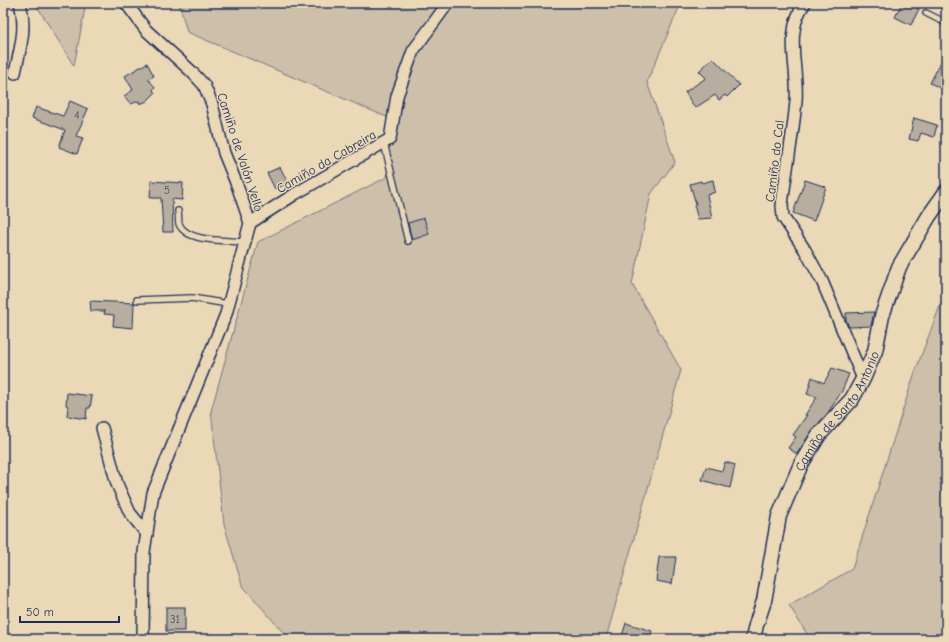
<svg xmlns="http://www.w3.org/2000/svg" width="949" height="642" viewBox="0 0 949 642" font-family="'Comic Neue',sans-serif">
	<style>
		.green { fill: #cdbfa9; stroke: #747784 }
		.building { fill: #b7aea0; stroke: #1b2f5e }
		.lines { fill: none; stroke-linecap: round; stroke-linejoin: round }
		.service-casing { stroke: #1b2f5e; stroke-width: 8 }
		.minor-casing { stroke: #1b2f5e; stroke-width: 14 }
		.tertiary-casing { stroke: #1b2f5e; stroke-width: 17 }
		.service { stroke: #ebd8b6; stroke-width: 5.5 }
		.minor { stroke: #ebd8b6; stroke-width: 11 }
		.tertiary { stroke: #ebd8b6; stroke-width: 14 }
		.labels { text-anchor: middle; stroke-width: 3; stroke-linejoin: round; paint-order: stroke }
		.number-label { font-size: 11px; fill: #424f6e }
		.street-label { font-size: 13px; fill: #1b2f5e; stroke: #ebd8b6 }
	</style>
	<rect width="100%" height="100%" fill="#ebd8b6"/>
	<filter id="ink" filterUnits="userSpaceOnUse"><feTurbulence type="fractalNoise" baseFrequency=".025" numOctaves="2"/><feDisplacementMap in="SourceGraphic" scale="8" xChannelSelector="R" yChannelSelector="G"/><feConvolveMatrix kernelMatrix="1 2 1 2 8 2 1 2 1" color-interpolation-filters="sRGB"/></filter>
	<g filter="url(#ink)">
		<g class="green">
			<path d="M 35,3 L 86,3 L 74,66 Z"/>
			<path d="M 179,3 L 681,3 L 647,82 L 675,162 L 651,194 L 632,284 L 681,370 L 607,635 L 610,639 L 289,639 L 242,585 L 224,524 L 211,411 L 258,242 L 387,177 L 389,118 L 187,32 Z"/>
			<path d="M 3,159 L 8,161 L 3,190 Z"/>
			<path d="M 946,290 L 946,639 L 810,639 L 789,605 L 852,569 L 915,372 Z"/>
		</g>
		<g class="building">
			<path d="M 902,3 L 907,3 L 919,9 L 911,25 L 895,17 Z"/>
			<path d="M 946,52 L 946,91 L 930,83 Z"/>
			<path d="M 713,58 L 739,85 L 727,97 L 725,95 L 719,100 L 715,95 L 695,108 L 685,92 L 706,78 L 699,71 Z"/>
			<path d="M 147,63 L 154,76 L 148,79 L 155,87 L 153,90 L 155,93 L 147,101 L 140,104 L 139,101 L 131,104 L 124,96 L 133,90 L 125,76 Z"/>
			<path d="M 70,101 L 88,109 L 76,136 L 83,138 L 77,154 L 59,147 L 65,130 L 32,118 L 36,107 L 63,116 Z"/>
			<path d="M 914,118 L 937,125 L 934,137 L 921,133 L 918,141 L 909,139 Z"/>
			<path d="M 280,167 L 288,183 L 275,189 L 267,173 Z"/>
			<path d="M 713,180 L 715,192 L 707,195 L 712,218 L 698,219 L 694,205 L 696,204 L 690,184 L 701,181 L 702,183 Z"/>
			<path d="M 805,180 L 826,187 L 814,221 L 793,213 Z"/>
			<path d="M 151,181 L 183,183 L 182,200 L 172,199 L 173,232 L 163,232 L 161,198 L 150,198 Z"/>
			<path d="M 424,218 L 429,234 L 412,240 L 408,223 Z"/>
			<path d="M 90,301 L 134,303 L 133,328 L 113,326 L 114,315 L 104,314 L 105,311 L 91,311 Z"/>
			<path d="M 874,312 L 871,326 L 849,327 L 846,320 L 846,313 Z"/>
			<path d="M 832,368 L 849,374 L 842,391 L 827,414 L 811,432 L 797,454 L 788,448 L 796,437 L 793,435 L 807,415 L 805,415 L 817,397 L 807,394 L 812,377 L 824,383 Z"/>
			<path d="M 67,393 L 92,396 L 90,408 L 87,408 L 86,419 L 67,416 L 68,406 L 66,405 Z"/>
			<path d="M 725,462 L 735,465 L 730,488 L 702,480 L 706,467 L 722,471 Z"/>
			<path d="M 659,557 L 676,557 L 672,584 L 656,581 Z"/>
			<rect x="166" y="607" width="19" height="24"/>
			<path d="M 626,623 L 652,631 L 649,639 L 621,639 Z"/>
		</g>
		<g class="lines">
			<defs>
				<g id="service">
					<path d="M 926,13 L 946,23"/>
					<path d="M 384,143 L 408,241"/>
					<path d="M 178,211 C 179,215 178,221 179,224 C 187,243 227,240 245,242"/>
					<path d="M 137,300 L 192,298 L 228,304"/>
				</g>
				<g id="minor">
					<path d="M 126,3 L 146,30 L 191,71 L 204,85 L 212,104 L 224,153 L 237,185 L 250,223 L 226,314 L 153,493 L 144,552 L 143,639"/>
					<path d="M 805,3 C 783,32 799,68 796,101 C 793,136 786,170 782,205 L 783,217 L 805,250 L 822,281 L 863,379"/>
					<path d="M 15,73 C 20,48 27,29 20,3"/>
					<path d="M 250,223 L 295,194 L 390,139 L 397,96 L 413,51 L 448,3"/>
					<path d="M 102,428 L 117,484 L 130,513 L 147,534"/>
				</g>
				<g id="tertiary">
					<path id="s1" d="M 753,639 L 756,625 L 764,601 L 779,516 L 801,464 L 818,436 L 852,399 L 863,379 L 875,351 L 882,316 L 899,267 L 929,216 L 946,192"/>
				</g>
			</defs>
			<use href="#service" class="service-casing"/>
			<use href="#minor" class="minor-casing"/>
			<use href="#tertiary" class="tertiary-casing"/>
			<use href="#service" class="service"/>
			<use href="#minor" class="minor"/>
			<use href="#tertiary" class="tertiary"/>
		</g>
	</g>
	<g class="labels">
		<g class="number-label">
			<text x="77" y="119">4</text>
			<text x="167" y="194">5</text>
			<text x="175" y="623">31</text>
		</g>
		<g class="street-label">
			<text transform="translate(241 152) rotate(72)" y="5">Camiño de Valón Vello</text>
			<text transform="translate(326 161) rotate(-30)" y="5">Camiño da Cabreira</text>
			<text transform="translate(774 161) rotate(-83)" y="5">Camiño do Cal</text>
			<text dy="5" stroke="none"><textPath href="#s1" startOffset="247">Camiño de Santo Antonio</textPath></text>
		</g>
	</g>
	<rect width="949" height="642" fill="none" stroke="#ebd8b6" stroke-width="16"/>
	<rect x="8" y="8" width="933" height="626" fill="none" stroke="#1b2f5e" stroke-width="1.5" filter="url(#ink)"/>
	<path d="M20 616v6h99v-6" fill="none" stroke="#1b2f5e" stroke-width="2"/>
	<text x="26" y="616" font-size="12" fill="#1b2f5e" stroke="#ebd8b6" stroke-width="3" paint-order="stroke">50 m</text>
</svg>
